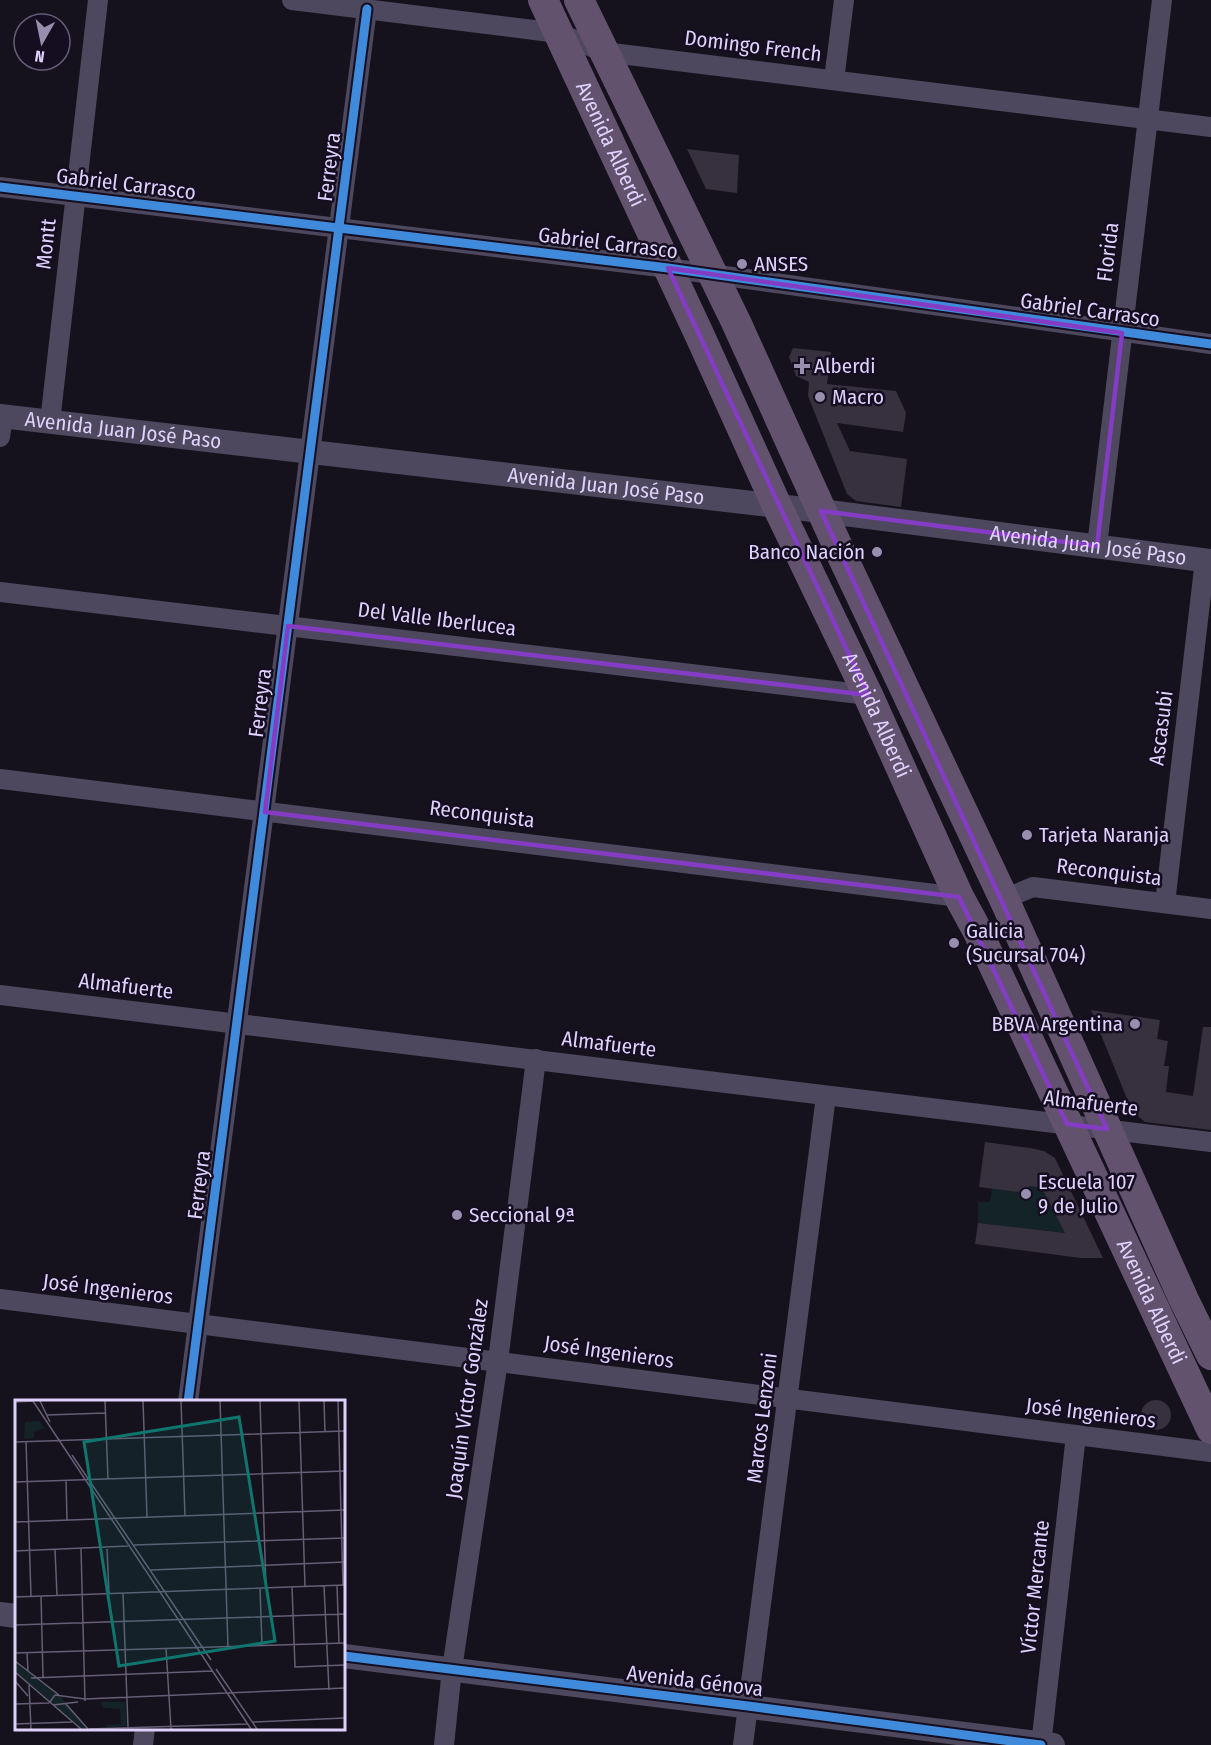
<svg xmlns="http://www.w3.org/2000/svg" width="1211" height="1745" viewBox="0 0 1211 1745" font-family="'Fira Sans Condensed',sans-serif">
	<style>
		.green { fill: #132328 }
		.building { fill: #36303f }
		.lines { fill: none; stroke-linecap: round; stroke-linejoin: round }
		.minor { stroke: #4d485d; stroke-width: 20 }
		.tertiary { stroke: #4d485d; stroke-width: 24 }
		.primary { stroke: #62526e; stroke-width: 30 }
		.cycleway-casing { stroke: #150e21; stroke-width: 13 }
		.cycleway { stroke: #408adc; stroke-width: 9 }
		.marked { fill: none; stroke: #853cc5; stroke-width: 4.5; stroke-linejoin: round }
		.poi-dot { fill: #988eae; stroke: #150e21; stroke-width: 2 }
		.labels { text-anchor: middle; stroke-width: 5; stroke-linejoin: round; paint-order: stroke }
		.street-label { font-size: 21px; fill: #ded1fc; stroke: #150e21 }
		.poi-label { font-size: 21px; fill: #ded1fc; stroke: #150e21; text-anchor: start }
		.inset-road { fill: none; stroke: #665e76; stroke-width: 1.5 }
		.view { fill: #0f766e; fill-opacity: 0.15; stroke: #0f766e; stroke-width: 3 }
		.inset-edge { fill: none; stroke: #ded1fc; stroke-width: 3 }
	</style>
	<rect width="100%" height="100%" fill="#16121d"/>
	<path class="green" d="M 1025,1184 L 1043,1188 L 1065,1233 L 978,1223 L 978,1202 L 990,1202 L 992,1188 L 1019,1192 Z"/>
	<g class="building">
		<path d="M 687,149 L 739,155 L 737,193 L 706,189 Z"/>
		<path d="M 793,348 L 831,352 L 827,384 L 896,391 L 906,413 L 903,432 L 837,423 L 850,451 L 907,459 L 901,507 L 856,501 L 847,494 L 808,396 L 809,382 L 796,376 L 789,357 Z"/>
		<path d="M 1091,1010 L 1160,1020 L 1157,1039 L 1168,1041 L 1164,1066 L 1169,1066 L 1166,1092 L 1193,1096 L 1203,1027 L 1211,1027 L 1211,1130 L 1145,1122 L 1132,1111 Z"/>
		<path d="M 985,1142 L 1030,1148 L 1044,1151 L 1055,1158 L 1103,1258 L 1081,1258 L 975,1244 L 978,1223 L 1065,1233 L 1042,1188 L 1030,1186 L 1019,1192 L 979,1187 Z"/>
		<circle cx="1156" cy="1415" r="15"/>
	</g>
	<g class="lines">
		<g class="minor">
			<path d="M 292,0 L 558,33 L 604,52 L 1211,127"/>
			<path d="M 834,80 L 844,0"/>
			<path d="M 0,187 L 668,268 L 1211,344"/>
			<path d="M 50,422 L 98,0"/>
			<path d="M 0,437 L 3,417"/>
			<path d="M 1097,546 L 1162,0"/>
			<path d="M 0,592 L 868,695"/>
			<path d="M 0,779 L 959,897"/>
			<path d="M 1004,899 L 1033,887 L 1211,909"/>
			<path d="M 1165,903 L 1205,560"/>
			<path d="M 0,995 L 1211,1142"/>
			<path d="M 0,1299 C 404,1350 807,1401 1211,1452"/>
			<path d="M 188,1402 L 367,9"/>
			<path d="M 143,1745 L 145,1728"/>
			<path d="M 444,1745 L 452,1669 L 498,1361 L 536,1059"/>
			<path d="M 743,1745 L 826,1096"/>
			<path d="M 1041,1745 L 1076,1435"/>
		</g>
		<g class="tertiary">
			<path id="s1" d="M 0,416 L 821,511 L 1211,561"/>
			<path d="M 0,1614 L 16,1616"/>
			<path d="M 344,1656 L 1053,1745"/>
		</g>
		<g class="primary">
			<path id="s2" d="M 543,0 L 700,336 L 777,506 L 868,695 L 959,897 L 977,930 L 1211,1429"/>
			<path d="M 579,0 L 736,322 L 843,558 L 1004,899 L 1184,1300 L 1211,1355"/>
		</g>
		<defs>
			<g id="cycleway">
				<path d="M 0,187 L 668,268 L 1211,344"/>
				<path d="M 188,1402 L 367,9"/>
				<path d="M 344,1656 L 748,1706 L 1041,1745"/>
			</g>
		</defs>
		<use href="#cycleway" class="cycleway-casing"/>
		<use href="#cycleway" class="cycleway"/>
	</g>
	<path class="marked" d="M 668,268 L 1122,333 L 1097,546 L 821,511 L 1107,1129 L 1067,1124 L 959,897 L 265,812 L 288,626 L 868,695 Z"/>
	<g class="poi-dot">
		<circle cx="742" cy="264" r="6"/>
		<path d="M799 357h6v6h6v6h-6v6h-6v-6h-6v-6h6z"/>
		<circle cx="820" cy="397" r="6"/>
		<circle cx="877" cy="552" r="6"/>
		<circle cx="1027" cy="835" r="6"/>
		<circle cx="954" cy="943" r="6"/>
		<circle cx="1135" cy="1024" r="6"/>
		<circle cx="1026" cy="1194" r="6"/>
		<circle cx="457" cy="1215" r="6"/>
	</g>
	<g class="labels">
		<g class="street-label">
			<text transform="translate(753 46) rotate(7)" y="7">Domingo French</text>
			<text dy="7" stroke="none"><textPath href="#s2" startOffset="159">Avenida Alberdi</textPath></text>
			<text transform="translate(329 167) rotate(-83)" y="7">Ferreyra</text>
			<text transform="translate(126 184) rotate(7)" y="7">Gabriel Carrasco</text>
			<text transform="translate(608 243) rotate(7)" y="7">Gabriel Carrasco</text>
			<text transform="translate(46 244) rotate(-84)" y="7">Montt</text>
			<text transform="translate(1108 252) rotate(-83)" y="7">Florida</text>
			<text transform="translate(1090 310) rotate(8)" y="7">Gabriel Carrasco</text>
			<text dy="7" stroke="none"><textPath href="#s1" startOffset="124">Avenida Juan José Paso</textPath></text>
			<text dy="7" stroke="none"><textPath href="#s1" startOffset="610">Avenida Juan José Paso</textPath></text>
			<text dy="7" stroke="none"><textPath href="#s1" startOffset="1096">Avenida Juan José Paso</textPath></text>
			<text transform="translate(437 619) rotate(7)" y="7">Del Valle Iberlucea</text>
			<text transform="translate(260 703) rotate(-83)" y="7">Ferreyra</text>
			<text dy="7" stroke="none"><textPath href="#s2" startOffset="789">Avenida Alberdi</textPath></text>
			<text transform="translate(1161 728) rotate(-83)" y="7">Ascasubi</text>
			<text transform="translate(482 814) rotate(7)" y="7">Reconquista</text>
			<text transform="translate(1109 872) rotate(7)" y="7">Reconquista</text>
			<text transform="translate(126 986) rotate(7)" y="7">Almafuerte</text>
			<text transform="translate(609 1044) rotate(7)" y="7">Almafuerte</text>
			<text transform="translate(1091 1103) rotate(7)" y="7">Almafuerte</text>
			<text transform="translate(199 1185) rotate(-83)" y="7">Ferreyra</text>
			<text transform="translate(108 1289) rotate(7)" y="7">José Ingenieros</text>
			<text dy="7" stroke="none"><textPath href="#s2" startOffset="1437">Avenida Alberdi</textPath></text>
			<text transform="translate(609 1352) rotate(8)" y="7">José Ingenieros</text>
			<text transform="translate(467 1399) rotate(-82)" y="7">Joaquín Víctor González</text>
			<text transform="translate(1091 1413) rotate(7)" y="7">José Ingenieros</text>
			<text transform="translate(762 1418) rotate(-83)" y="7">Marcos Lenzoni</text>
			<text transform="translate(1035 1587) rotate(-84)" y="7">Víctor Mercante</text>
			<text transform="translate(695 1681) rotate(7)" y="7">Avenida Génova</text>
		</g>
		<g class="poi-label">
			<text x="754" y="271">ANSES</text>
			<text x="814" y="373">Alberdi</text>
			<text x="832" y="404">Macro</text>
			<text x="865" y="559" text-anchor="end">Banco Nación</text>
			<text x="1039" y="842">Tarjeta Naranja</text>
			<text x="966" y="938">Galicia<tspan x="966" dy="24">(Sucursal 704)</tspan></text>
			<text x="1123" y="1031" text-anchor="end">BBVA Argentina</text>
			<text x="1038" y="1189">Escuela 107<tspan x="1038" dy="24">9 de Julio</tspan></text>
			<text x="469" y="1222">Seccional 9ª</text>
		</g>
	</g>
	<g transform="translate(15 1400)">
		<rect width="330" height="330" fill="#16121d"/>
		<path d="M 25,21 L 29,28 L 19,32 L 19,38 L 9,39 L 10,22 ZM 0,261 L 46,297 L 73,329 L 66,329 L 0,272 ZM 85,302 L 110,302 L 112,326 L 92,328 L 92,325 L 106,324 L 105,309 L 89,308 Z" fill="#132328"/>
		<path class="inset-road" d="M 18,1 L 236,329M 25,1 L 35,22M 90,1 L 93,79M 128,1 L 132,117M 166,1 L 170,116M 205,1 L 213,247M 245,1 L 251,188M 284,1 L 290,186M 309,1 L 310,32M 323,1 L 328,185M 0,2 L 18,1M 32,15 L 90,13M 11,41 L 16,196M 0,42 L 330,31M 57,55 L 196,260M 51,80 L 52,120M 0,82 L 330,71M 0,122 L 330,110M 119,145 L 330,138M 66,149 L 70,301M 92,149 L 94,194M 40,150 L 42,195M 0,151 L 113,146M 136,170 L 330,162M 322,185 L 324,244M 309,186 L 314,290M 277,187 L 280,267 L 330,265M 245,188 L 247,246M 108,193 L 113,327M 26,196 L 28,277M 0,197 L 330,185M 0,225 L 330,214M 151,248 L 156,329M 0,253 L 330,243M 12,253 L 13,271M 0,261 L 44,295M 201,269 L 242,329M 0,272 L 66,329M 16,278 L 197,271M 0,281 L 13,296M 14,285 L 16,329M 34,303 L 40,295 L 70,299 L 330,288M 50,303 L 73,329M 0,304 L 34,303M 38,305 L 63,302M 238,322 L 330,318M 0,324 L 57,322M 74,329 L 232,324"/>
		<path class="view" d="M 224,17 L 260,241 L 104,266 L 69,42 Z"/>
		<rect width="330" height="330" class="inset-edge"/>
	</g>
	<g transform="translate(42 42) rotate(189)"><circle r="28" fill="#150e21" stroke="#655c79" stroke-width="1.5"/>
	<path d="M0-4.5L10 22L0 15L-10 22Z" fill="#988eae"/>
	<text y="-9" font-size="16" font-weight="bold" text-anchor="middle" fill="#ded1fc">N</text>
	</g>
</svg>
